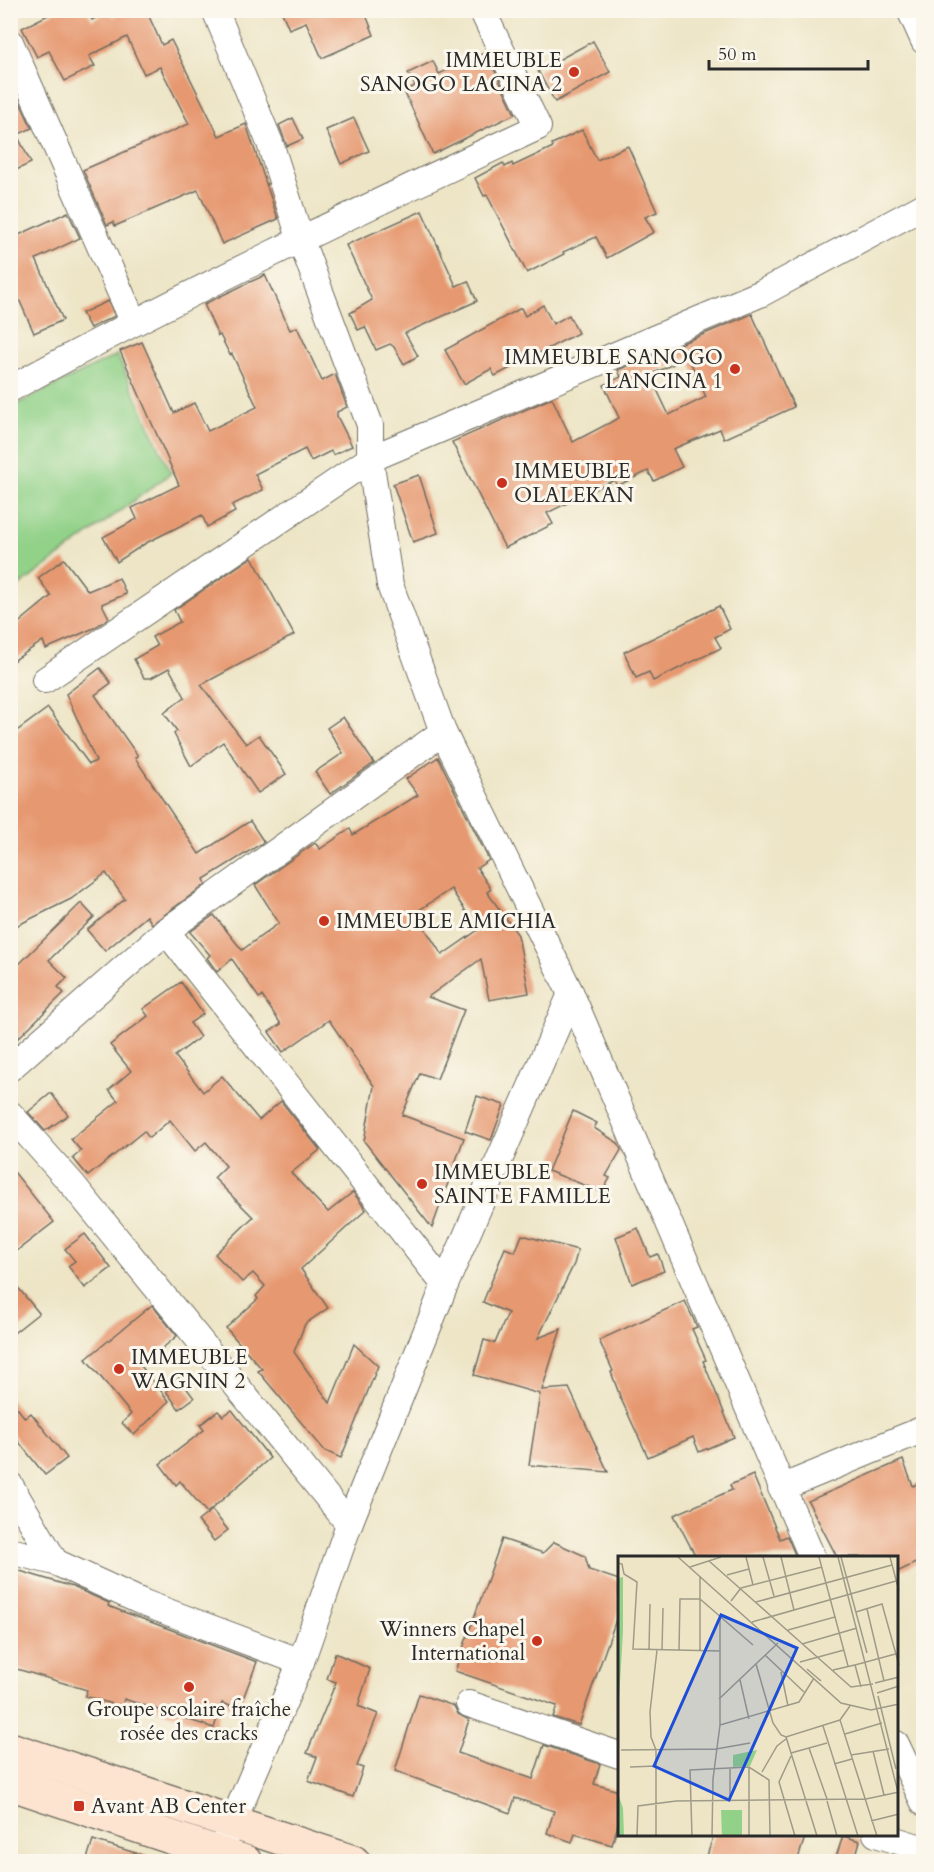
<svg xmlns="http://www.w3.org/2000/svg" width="934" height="1872" viewBox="0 0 934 1872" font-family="Cardo,serif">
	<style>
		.green { fill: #91d188; stroke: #5e7e5a; stroke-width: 1.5 }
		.building { fill: #e6986f; fill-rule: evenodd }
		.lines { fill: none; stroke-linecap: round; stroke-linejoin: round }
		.street-casing { stroke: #6f6c61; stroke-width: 28 }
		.secondary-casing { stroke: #6f6c61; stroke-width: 36 }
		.street { stroke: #fff; stroke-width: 26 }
		.secondary { stroke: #fde4d0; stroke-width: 33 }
		.poi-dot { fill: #c8321e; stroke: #fbf7ec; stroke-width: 2 }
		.labels { text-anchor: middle; stroke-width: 6; stroke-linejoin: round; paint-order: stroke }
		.poi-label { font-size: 21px; fill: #2b2b2b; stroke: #fbf7ec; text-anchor: start }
		.inset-road { fill: none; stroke: #9f9b88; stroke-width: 1.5 }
		.view { fill: #1d4ed8; fill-opacity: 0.15; stroke: #1d4ed8; stroke-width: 3 }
		.inset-edge { fill: none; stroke: #2b2b2b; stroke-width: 3 }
	</style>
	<rect width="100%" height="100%" fill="#fbf7ec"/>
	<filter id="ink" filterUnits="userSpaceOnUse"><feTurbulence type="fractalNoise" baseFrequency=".0167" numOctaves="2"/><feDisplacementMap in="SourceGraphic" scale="12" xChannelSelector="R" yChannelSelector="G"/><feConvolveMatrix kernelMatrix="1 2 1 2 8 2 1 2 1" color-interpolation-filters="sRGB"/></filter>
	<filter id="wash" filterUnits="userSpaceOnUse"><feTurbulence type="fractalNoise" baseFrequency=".008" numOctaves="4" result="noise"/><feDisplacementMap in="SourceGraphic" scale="24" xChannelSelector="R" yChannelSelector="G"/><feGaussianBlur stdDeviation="1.35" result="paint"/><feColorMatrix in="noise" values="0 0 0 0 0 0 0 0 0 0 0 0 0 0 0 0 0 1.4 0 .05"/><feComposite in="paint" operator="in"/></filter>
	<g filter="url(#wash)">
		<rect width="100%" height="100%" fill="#ede5c6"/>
		<path class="green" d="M 117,355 L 171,473 L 11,592 L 11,407 Z"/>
		<g id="blocks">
			<g class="building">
				<path d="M 58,10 L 87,10 L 92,20 L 110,10 L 114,17 L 128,10 L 146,10 L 162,45 L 171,40 L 219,136 L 246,124 L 278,219 L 222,244 L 198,190 L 115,226 L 113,222 L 107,225 L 83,170 L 189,124 L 160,67 L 144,74 L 127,37 L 89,56 L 95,66 L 65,81 L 49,51 L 37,57 L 22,28 Z"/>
				<path d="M 281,10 L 364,10 L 374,35 L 322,58 L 306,22 L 289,29 Z"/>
				<path d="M 593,41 L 610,72 L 555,102 L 538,71 Z"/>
				<path d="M 486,52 L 515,114 L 433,154 L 404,91 L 415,86 L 408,73 L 433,61 L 439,74 Z"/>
				<path d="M 17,96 L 32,128 L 17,135 L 31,163 L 10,173 L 10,99 Z"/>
				<path d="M 293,118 L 303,139 L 287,146 L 279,125 Z"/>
				<path d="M 354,118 L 369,151 L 341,164 L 326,130 Z"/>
				<path d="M 582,130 L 597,160 L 628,146 L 657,212 L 645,217 L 654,232 L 607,258 L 596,237 L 563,252 L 564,254 L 527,273 L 487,195 L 484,196 L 475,178 L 503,163 L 505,167 L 512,163 L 513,166 L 553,147 L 552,144 Z"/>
				<path d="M 422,211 L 456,286 L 468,281 L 477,301 L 405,333 L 418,356 L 404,364 L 394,347 L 390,344 L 376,350 L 365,327 L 358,330 L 350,313 L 372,300 L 346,245 Z"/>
				<path d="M 68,212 L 80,238 L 36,259 L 63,320 L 34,333 L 10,279 L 10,239 Z"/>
				<path d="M 265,275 L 290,330 L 297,327 L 322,381 L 335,374 L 347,407 L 337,412 L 337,416 L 352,446 L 333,455 L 331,451 L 311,461 L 305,449 L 255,474 L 263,490 L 232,505 L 235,512 L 207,527 L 202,515 L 146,543 L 117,562 L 103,537 L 137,519 L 132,508 L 179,485 L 120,351 L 142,342 L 174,413 L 194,403 L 208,431 L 257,407 L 232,354 L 230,355 L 220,335 L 218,336 L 204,304 Z"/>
				<path d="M 108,301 L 115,316 L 90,328 L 82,313 Z"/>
				<path d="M 543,305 L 553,324 L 569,315 L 578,333 L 495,376 L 491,369 L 464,384 L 445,350 L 521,308 L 525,316 Z"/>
				<path d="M 752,314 L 794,407 L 724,439 L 720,429 L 673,449 L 682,467 L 654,481 L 648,471 L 617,486 L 614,480 L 547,513 L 553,524 L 505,548 L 452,442 L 552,398 L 573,442 L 619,418 L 604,385 L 621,377 L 618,370 ZM 688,357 L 706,397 L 669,415 L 650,375 Z"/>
				<path d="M 419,475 L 438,533 L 413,542 L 393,484 Z"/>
				<path d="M 252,557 L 294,635 L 201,685 L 246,744 L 259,735 L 286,774 L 258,793 L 223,742 L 191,766 L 174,734 L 177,731 L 164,713 L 185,697 L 169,668 L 151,678 L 144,678 L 134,659 L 157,646 L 152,637 L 180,622 L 174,610 Z"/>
				<path d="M 64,559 L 88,591 L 119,578 L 126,594 L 102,604 L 109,618 L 94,628 L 46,649 L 43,641 L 10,663 L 10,630 L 51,596 L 38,578 Z"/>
				<path d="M 719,606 L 730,629 L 715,637 L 721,648 L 653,681 L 649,672 L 636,678 L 624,652 Z"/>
				<path d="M 100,668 L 111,683 L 95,695 L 138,756 L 135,758 L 199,854 L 250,821 L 264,842 L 204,879 L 206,884 L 152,924 L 147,916 L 105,951 L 87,930 L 125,899 L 106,873 L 71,899 L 10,929 L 10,736 L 48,708 L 89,764 L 96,761 L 66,694 Z"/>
				<path d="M 343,717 L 374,763 L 330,794 L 315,772 L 343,753 L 327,728 Z"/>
				<path d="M 438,757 L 489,860 L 477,868 L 491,889 L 487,892 L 518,935 L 529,993 L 489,1000 L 481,959 L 428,997 L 464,1010 L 437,1079 L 420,1073 L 402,1115 L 464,1138 L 432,1228 L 364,1141 L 374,1086 L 329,1020 L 283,1052 L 269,1032 L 281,1024 L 262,996 L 259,998 L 232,959 L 217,972 L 207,958 L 210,955 L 190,932 L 214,915 L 242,950 L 279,923 L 255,885 L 315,843 L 320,849 L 350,829 L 353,835 L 418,795 L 406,779 ZM 451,889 L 478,930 L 442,955 L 415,913 Z"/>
				<path d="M 81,903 L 94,917 L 49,960 L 67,978 L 58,987 L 64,993 L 10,1046 L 10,973 Z"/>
				<path d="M 181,982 L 203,1014 L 190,1023 L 200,1037 L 175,1056 L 203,1092 L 222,1076 L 259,1120 L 281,1101 L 320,1150 L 291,1173 L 328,1212 L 353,1192 L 366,1210 L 301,1269 L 328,1308 L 305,1324 L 294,1352 L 330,1403 L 354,1344 L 378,1366 L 341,1458 L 325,1451 L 258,1371 L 262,1369 L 226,1328 L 258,1299 L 256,1296 L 265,1286 L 253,1273 L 242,1282 L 215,1254 L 253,1217 L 214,1178 L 226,1166 L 206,1142 L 195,1151 L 170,1120 L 149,1138 L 144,1131 L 88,1176 L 73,1158 L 81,1151 L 71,1139 L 118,1101 L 109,1090 L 131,1071 L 110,1045 L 148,1016 L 143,1009 Z"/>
				<path d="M 51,1093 L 68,1115 L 45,1131 L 28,1112 Z"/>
				<path d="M 477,1096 L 504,1105 L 491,1140 L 465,1131 Z"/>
				<path d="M 573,1111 L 597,1123 L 594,1128 L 618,1143 L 621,1150 L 606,1176 L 610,1178 L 602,1192 L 548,1171 Z"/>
				<path d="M 10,1167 L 54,1222 L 10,1256 Z"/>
				<path d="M 638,1228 L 650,1257 L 658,1254 L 664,1271 L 632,1284 L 616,1237 Z"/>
				<path d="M 85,1234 L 111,1268 L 85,1288 L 68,1266 L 75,1261 L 65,1249 Z"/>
				<path d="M 522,1235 L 578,1250 L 574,1264 L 538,1338 L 561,1329 L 542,1390 L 569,1388 L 608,1472 L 529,1465 L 540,1394 L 474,1375 L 484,1340 L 495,1343 L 508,1313 L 483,1302 L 505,1248 L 515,1252 Z"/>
				<path d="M 10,1278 L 39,1313 L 10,1336 Z"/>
				<path d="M 685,1301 L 697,1327 L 692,1329 L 706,1360 L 703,1361 L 734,1437 L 699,1452 L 693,1437 L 648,1457 L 621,1399 L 611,1372 L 613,1371 L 599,1340 Z"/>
				<path d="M 152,1305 L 177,1336 L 141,1366 L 169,1401 L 134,1435 L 122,1423 L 131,1414 L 86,1359 Z"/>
				<path d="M 179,1378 L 194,1398 L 179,1409 L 166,1391 Z"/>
				<path d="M 10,1399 L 25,1418 L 31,1413 L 67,1458 L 45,1475 L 10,1431 Z"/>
				<path d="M 232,1410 L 270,1458 L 207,1513 L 180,1481 L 176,1485 L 160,1464 L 204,1430 L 200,1425 L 218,1411 L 223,1416 Z"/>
				<path d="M 903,1460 L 913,1486 L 924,1481 L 924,1559 L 897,1572 L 897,1557 L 837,1557 L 808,1501 Z"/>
				<path d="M 753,1475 L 780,1539 L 787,1536 L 796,1557 L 696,1557 L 674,1515 L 732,1490 L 730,1485 Z"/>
				<path d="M 212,1510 L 228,1530 L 214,1541 L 198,1521 Z"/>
				<path d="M 502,1539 L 543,1553 L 554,1542 L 585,1556 L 589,1570 L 619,1580 L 619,1611 L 579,1725 L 553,1717 L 557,1706 L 455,1671 Z"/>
				<path d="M 10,1568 L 73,1587 L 109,1603 L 108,1606 L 257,1662 L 239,1709 L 222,1703 L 214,1728 L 124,1699 L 122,1707 L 85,1696 L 87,1690 L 10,1667 Z"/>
				<path d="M 335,1653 L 370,1669 L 358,1706 L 378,1714 L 357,1766 L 363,1768 L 353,1797 L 308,1781 L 317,1757 L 307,1753 L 336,1682 L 327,1679 Z"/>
				<path d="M 419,1694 L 454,1706 L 458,1714 L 469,1720 L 458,1753 L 533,1779 L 544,1745 L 600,1764 L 594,1784 L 619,1791 L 619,1821 L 612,1845 L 575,1834 L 572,1842 L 547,1833 L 554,1811 L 515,1798 L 510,1813 L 395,1771 Z"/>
				<path d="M 714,1834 L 806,1834 L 797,1862 L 705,1862 Z"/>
				<path d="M 843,1836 L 860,1841 L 854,1862 L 836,1857 Z"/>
				<path d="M 93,1840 L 149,1857 L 148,1862 L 86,1862 Z"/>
			</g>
		</g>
	</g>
	<g filter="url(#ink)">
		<use href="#blocks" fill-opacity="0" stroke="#6f6c61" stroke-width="1.5"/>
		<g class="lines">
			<defs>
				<g id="street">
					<path d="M 215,10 L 270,143 L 300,238 L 370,425 L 370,459 L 390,585 L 443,732 L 571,994 L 812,1557"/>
					<path d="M 910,10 L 924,41"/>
					<path d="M 10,42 L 133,321"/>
					<path d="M 10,389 C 183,294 360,210 538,127 L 482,10"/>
					<path d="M 45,680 L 370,459 L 762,293 L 924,206"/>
					<path d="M 166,931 L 445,1285"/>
					<path d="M 10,1068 L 166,931 L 443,732"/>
					<path d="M 10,1114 L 73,1185 L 349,1524"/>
					<path d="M 10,1485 L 55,1562"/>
					<path d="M 781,1488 L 924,1429"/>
					<path d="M 10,1551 L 55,1562 L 144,1603 L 301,1662"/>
					<path d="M 469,1704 L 619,1755"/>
					<path d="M 896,1744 L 924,1803"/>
					<path d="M 876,1834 L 924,1849"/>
					<path d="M 220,1852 L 301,1662 L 349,1524 L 445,1285 L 571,994"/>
				</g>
				<g id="secondary">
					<path d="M 10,1749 L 353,1862"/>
					<path d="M 10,1783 L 245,1862"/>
				</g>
			</defs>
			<use href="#street" class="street-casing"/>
			<use href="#secondary" class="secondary-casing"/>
			<use href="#street" class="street"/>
			<use href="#secondary" class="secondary"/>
		</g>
	</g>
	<g class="poi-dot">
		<circle cx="574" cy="72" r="6"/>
		<circle cx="735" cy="369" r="6"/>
		<circle cx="502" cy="483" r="6"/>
		<circle cx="324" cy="921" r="6"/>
		<circle cx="422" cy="1184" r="6"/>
		<circle cx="119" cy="1369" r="6"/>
		<circle cx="537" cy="1641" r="6"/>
		<circle cx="189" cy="1687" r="6"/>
		<rect x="73" y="1800" width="12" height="12" rx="3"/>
	</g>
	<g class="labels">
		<g class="poi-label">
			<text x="562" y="67" text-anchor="end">IMMEUBLE<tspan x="562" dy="24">SANOGO LACINA 2</tspan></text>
			<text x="723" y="364" text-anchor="end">IMMEUBLE SANOGO<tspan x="723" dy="24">LANCINA 1</tspan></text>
			<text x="514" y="478">IMMEUBLE<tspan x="514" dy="24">OLALEKAN</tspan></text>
			<text x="336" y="928">IMMEUBLE AMICHIA</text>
			<text x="434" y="1179">IMMEUBLE<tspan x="434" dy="24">SAINTE FAMILLE</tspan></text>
			<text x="131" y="1364">IMMEUBLE<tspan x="131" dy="24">WAGNIN 2</tspan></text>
			<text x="525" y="1636" text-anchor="end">Winners Chapel<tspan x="525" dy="24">International</tspan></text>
			<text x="189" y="1716" text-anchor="middle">Groupe scolaire fraîche<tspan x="189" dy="24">rosée des cracks</tspan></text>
			<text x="91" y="1813">Avant AB Center</text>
		</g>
	</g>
	<g transform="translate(618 1556)">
		<rect width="280" height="280" fill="#ede5c6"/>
		<path d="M 5,21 L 5,76 L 0,161 L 0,22 ZM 139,194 L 132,210 L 115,211 L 115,199 ZM 0,238 L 5,252 L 6,280 L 0,280 ZM 103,254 L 124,254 L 124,279 L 104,280 Z" fill="#91d188"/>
		<path class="inset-road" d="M 60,1 L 223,147 L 253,154 L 281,148M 128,1 L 135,29M 145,1 L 156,40M 163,1 L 176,54M 220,1 L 280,236M 223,1 L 249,97M 272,1 L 281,35M 91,5 L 233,131 L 255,128M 0,7 L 4,8 L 6,18 L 19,26 L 15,93 L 102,95M 72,11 L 103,1M 109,19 L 131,13M 82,20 L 82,95M 113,45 L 123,32 L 204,11M 138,46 L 274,9M 249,53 L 266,125M 238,56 L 264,48 L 281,109M 217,61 L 230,110M 134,66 L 278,25M 170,74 L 217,61 L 201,1M 184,88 L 239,72M 31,94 L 32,48M 44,94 L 45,52M 61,94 L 62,43 L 82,43 L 135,89M 147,99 L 186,136M 182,106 L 226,94M 138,108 L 155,167 L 163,179 L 168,181 L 222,164M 237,109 L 281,97M 189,113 L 203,125M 215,114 L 237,109 L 243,131M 163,116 L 170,150M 122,124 L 131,163M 257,127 L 281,121M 259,137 L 281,130M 260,140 L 278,213M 101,143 L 160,87M 232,150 L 222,164 L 259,280M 102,169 L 181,146 L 196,122M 205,170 L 240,280M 227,178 L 264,167M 168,181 L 199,280M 191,192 L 209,243M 3,194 L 98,193 L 132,187M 255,195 L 266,239M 173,197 L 209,187M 233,199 L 271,193M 173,200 L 161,226 L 177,280M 216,208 L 234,203M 12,211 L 38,210M 131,211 L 131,280M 144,216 L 159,190 L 168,183M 112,245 L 112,213M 209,245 L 219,280M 253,265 L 281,258M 19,280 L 20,250 L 58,245 L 248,243 L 281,236M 38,280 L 38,194 L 33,181 L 32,156 L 39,94M 74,280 L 72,214 L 131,211 L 151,224 L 152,280M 94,280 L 95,223 L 102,169 L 102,60"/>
		<path class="view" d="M 103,59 L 179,92 L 111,244 L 36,210 Z"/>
		<rect width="280" height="280" class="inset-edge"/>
	</g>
	<rect width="934" height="1872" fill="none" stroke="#fbf7ec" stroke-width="36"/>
	<path d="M709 60v9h159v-9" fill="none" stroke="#2b2b2b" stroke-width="3"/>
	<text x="718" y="60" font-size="18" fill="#2b2b2b" stroke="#fbf7ec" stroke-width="4.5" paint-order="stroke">50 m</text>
</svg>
